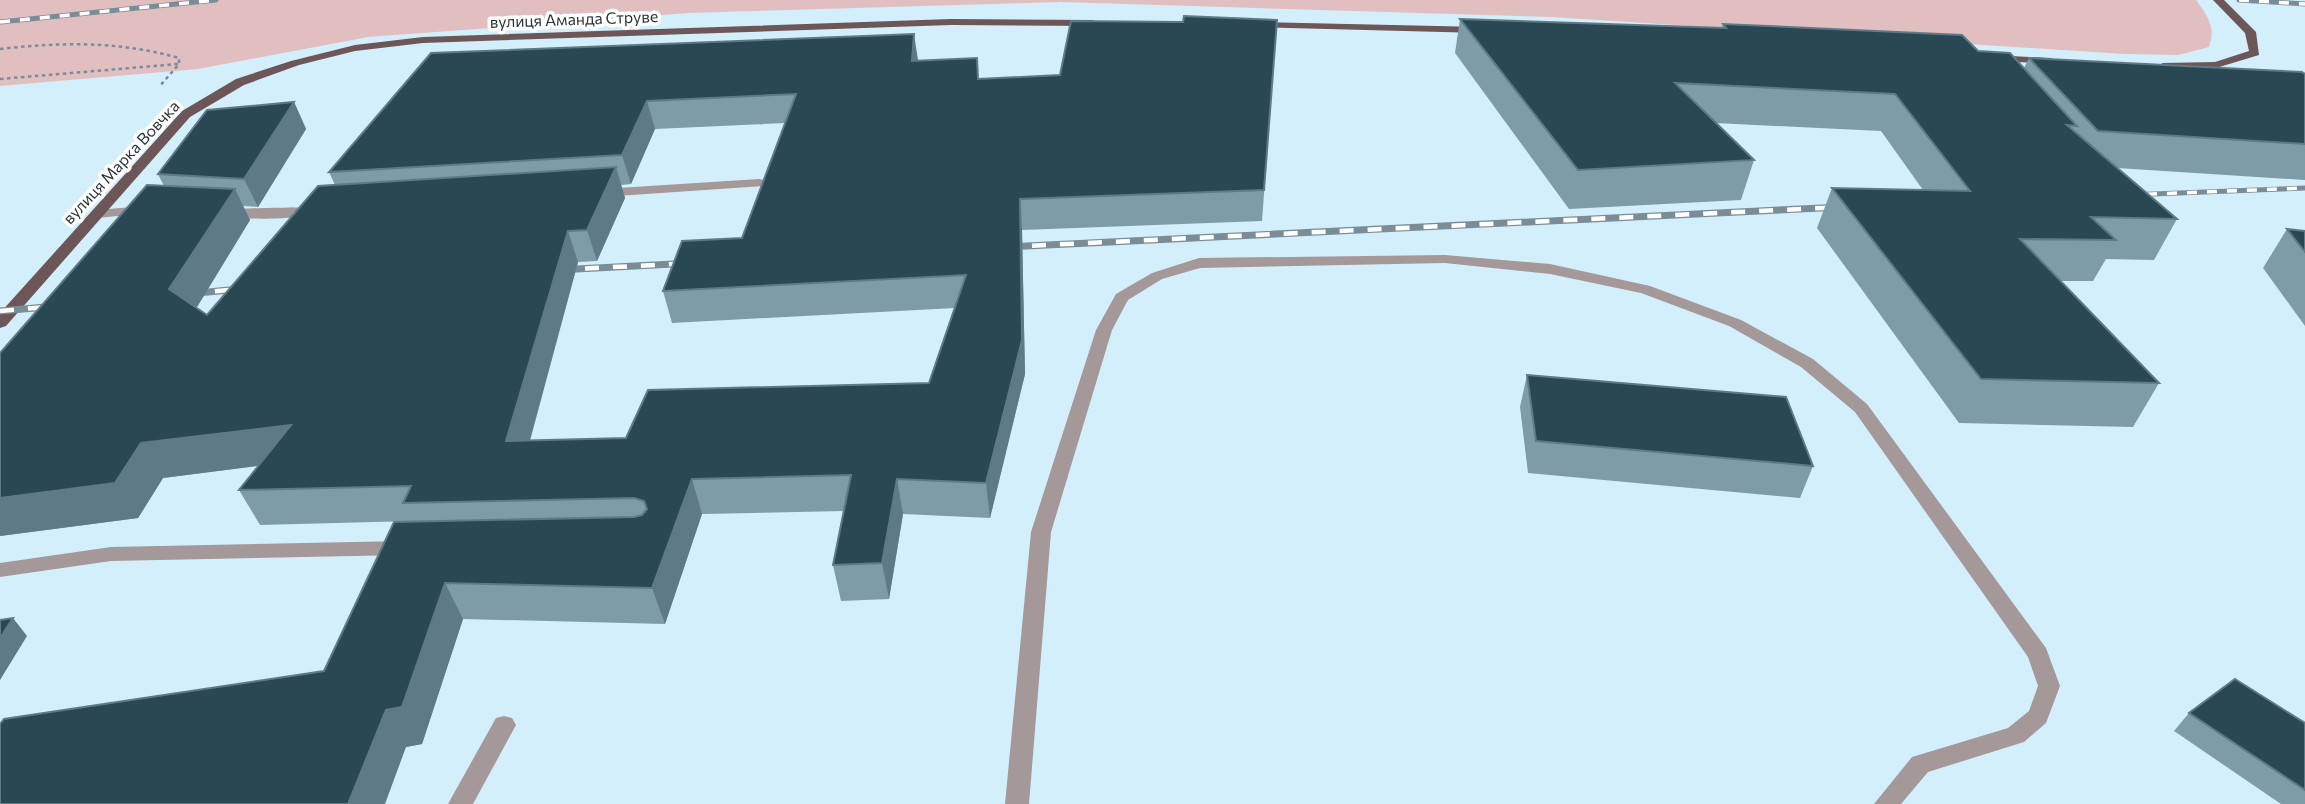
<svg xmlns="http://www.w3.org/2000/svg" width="2305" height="804" viewBox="0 0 2305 804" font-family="Commissioner,sans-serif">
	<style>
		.green { fill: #e1bfc0 }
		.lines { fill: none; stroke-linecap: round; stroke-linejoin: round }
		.path { stroke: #7a8d96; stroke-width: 2.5; stroke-dasharray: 3.5 3.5; stroke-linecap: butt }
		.minor { fill: #a59899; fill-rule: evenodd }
		.major { fill: #6c5657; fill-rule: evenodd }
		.rail-far1-casing { stroke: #7a8d96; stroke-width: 5 }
		.rail-casing { stroke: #7a8d96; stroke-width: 7 }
		.rail-far1 { stroke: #fff; stroke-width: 3.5; stroke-dasharray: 10; stroke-linecap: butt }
		.rail { stroke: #fff; stroke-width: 4.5; stroke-dasharray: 14; stroke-linecap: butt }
		.wall { fill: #7e9ca8; fill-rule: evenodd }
		.shaded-wall { fill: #5d7a86 }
		.building { fill: #2a4854; stroke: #5d7a86; stroke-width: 2 }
		.labels { text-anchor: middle; stroke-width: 7; stroke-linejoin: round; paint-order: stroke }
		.far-street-label { font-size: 16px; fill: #293439; stroke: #fff }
	</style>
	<rect width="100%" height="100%" fill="#d3effc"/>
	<path class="green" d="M 0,0 L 2196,0 C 2208,17 2216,26 2209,47 L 2178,55 L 2124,54 L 1551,17 L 1061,2 L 689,13 L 368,37 L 198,69 L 0,86 Z"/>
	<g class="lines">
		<g class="path">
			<path d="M 0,49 C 61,42 119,41 179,58 L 179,64 L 159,87"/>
			<path d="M 0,79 L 178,64"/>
		</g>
		<g class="minor">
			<path d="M 759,179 L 764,180 L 764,186 L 602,197 L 595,193 L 602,189 Z"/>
			<path d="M 144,206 L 151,210 L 149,213 L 97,218 L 90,214 L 97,210 Z"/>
			<path d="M 319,207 L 324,208 L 324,214 C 305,218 231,223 218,212 C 224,207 303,208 319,207 Z"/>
			<path d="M 1445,255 L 1550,264 L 1650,286 L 1741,320 L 1813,359 L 1867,404 L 2046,648 L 2060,686 L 2046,723 L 2024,742 L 1928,772 L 1901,804 L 1874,804 L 1912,757 L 2008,728 L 2029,711 L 2038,686 L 2028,657 L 1855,412 L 1801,367 L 1729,326 L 1641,293 L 1550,274 L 1445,263 L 1200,268 L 1162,279 L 1128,300 L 1112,330 L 1051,532 L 1029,804 L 1005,804 L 1031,532 L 1096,330 L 1116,294 L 1152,273 L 1199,258 Z"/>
			<path d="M 404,541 L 411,543 L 414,548 L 411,553 L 404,555 L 111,561 L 0,577 L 0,563 L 111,547 Z"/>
			<path d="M 504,716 L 512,718 L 516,725 L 473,804 L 448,804 L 496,718 Z"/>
		</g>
		<g class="major">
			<path d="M 2213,0 L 2224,0 L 2256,32 L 2259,55 L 2216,68 L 2159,68 L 2157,66 L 2163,63 L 2215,62 L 2249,51 L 2245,33 Z"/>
			<path d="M 951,19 L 1093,20 L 1098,23 L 1093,26 L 951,25 L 423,43 L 355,51 L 299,65 L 244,85 L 190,117 L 6,326 L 0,328 L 0,313 L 182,111 L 236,79 L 291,61 L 355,45 L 423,37 Z"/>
			<path d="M 1254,22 L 1481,27 L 1486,30 L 1481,33 L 1250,27 L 1249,25 Z"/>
			<path d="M 1992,55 L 2051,58 L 2057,61 L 2051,64 L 1988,60 L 1986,58 Z"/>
		</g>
		<defs>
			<g id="rail-far1">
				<path d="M 2239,0 L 2305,4"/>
				<path d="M 0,22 L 216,0"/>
				<path d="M 2127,195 L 2305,188"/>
			</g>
			<g id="rail">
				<path d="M 1004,247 L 1843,207"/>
				<path d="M 557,270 L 693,263"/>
				<path d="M 187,294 L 250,288"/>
				<path d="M 0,311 L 58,306"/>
			</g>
		</defs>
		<use href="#rail-far1" class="rail-far1-casing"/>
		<use href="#rail" class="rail-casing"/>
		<use href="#rail-far1" class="rail-far1"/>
		<use href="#rail" class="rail"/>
	</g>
	<g class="wall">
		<path d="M 1460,19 L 1722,28 L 1723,24 L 1978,51 L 2024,68 L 2029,58 L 2305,74 L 2305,180 L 2117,168 L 2177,219 L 2154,260 L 2106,259 L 2093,281 L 2061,281 L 2159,383 L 2133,427 L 1959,423 L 1817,228 L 1832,188 L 1923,190 L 1881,131 L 1715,123 L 1754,160 L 1741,200 L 1569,209 L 1455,53 Z"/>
		<path d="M 1277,20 L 1262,221 L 1022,230 L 1025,374 L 990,518 L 903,514 L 889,599 L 841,601 L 833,565 L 844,511 L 702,514 L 665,624 L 463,619 L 422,744 L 406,747 L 324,671 L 412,521 L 260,525 L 239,490 L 258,466 L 163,478 L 138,518 L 0,536 L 0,353 L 164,186 L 158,174 L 294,102 L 306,129 L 258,207 L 243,206 L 250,220 L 196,308 L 207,315 L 335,185 L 329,172 L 431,53 L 918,61 L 979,79 L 1060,75 L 1183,22 ZM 785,123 L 742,238 L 663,291 L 672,323 L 955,308 L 929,383 L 626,438 L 530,441 L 578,262 L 597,261 L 625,198 L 621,185 L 631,184 L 655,129 Z"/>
		<path d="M 2287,229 L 2305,231 L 2305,326 L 2263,268 Z"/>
		<path d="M 1527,375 L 1813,466 L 1800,498 L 1528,473 L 1520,407 Z"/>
		<path d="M 2189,713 L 2305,723 L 2305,804 L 2281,804 L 2174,731 Z"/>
	</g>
	<g class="shaded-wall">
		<path d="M 914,34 L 918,60 L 912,61 Z"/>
		<path d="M 647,101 L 655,129 L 631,184 L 622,155 Z"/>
		<path d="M 294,102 L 306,129 L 258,207 L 244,179 Z"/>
		<path d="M 616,167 L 625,198 L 597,261 L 587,230 Z"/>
		<path d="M 235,189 L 250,220 L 188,322 L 169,289 Z"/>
		<path d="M 1020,199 L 1022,230 L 1025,374 L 990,518 L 986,483 Z"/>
		<path d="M 568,231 L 578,262 L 520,476 L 506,441 Z"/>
		<path d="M 291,425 L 309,459 L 163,478 L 138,518 L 0,536 L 0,498 L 141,443 Z"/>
		<path d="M 692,479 L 702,514 L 665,624 L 652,588 Z"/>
		<path d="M 897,479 L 903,514 L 889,599 L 882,563 Z"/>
		<path d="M 445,583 L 463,619 L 422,744 L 406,747 L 385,804 L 348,804 L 386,710 Z"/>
		<path d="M 13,618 L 27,636 L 0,680 L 0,638 Z"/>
	</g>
	<g class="building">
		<path d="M 1184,16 L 1277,20 L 1264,190 L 1020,199 L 1022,340 L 986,483 L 897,479 L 882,563 L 833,565 L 851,475 L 692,479 L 652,588 L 445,583 L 402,707 L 386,710 L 348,804 L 0,804 L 0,724 L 4,719 L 324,671 L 394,522 L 634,517 L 642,515 L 647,509 L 644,501 L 634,498 L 403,503 L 411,486 L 239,490 L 291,425 L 141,443 L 115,483 L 0,498 L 0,353 L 147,185 L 235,189 L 169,289 L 207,315 L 318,186 L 616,167 L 587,230 L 568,231 L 506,441 L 626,438 L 648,390 L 929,383 L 966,275 L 663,291 L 682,241 L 742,238 L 796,94 L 647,101 L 622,155 L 329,172 L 431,53 L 914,34 L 912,61 L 977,58 L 978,79 L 1060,75 L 1071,21 L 1183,22 Z"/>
		<path d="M 1460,19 L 1726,28 L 1723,24 L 1962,35 L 1978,51 L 2010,53 L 2077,126 L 2067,125 L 2177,219 L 2091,217 L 2116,240 L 2020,239 L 2159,383 L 1981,379 L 1832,188 L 1970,191 L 1895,94 L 1675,83 L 1754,160 L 1578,170 Z"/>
		<path d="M 2029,58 L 2302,72 L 2305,74 L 2305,144 L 2098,131 Z"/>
		<path d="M 294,102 L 244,179 L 158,174 L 207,110 Z"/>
		<path d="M 2287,229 L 2305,231 L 2305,252 Z"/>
		<path d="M 1527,375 L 1786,397 L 1813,466 L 1536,441 Z"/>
		<path d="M 13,618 L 0,638 L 0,620 Z"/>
		<path d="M 2235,679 L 2305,723 L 2305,790 L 2189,713 Z"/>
	</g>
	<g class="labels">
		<g class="far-street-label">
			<text transform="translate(574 19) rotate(-2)" y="6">вулиця Аманда Струве</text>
			<text transform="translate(121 162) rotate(-47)" y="6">вулиця Марка Вовчка</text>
		</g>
	</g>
</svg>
